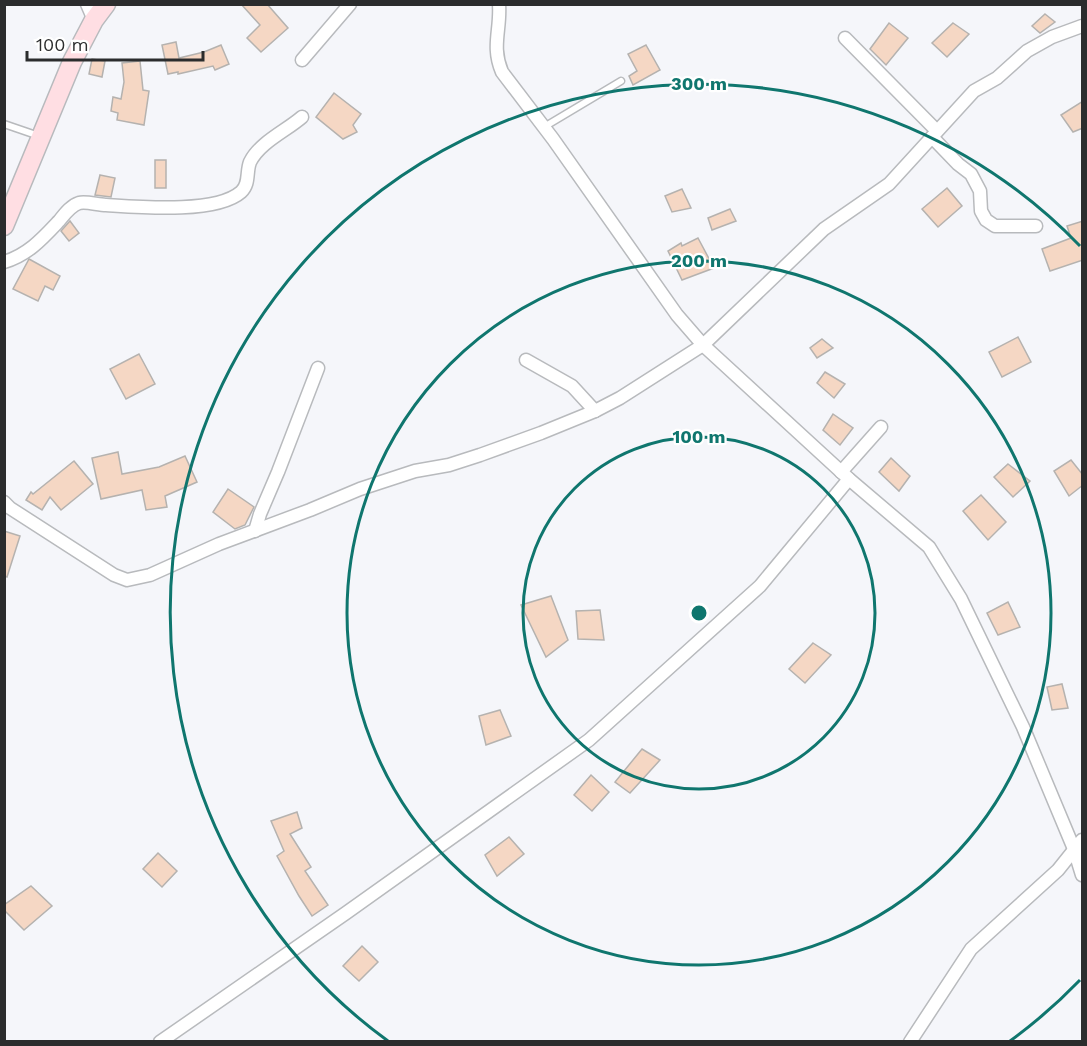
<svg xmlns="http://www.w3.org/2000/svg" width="1087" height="1046" viewBox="0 0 1087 1046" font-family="'Work Sans',sans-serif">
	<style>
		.building { fill: #f5d7c4; stroke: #b5b2af; stroke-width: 1.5 }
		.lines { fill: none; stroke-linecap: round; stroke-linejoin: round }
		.service-casing { stroke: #b8babd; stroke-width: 9 }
		.minor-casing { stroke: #b8babd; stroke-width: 15 }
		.secondary-casing { stroke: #b8babd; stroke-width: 21 }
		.service { stroke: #fff; stroke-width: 6 }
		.minor { stroke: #fff; stroke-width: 12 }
		.secondary { stroke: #ffdee3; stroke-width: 18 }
		.ring { fill: none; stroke: #0f766e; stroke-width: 3 }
		.centre { fill: #0f766e; stroke: #fff; stroke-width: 3 }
		.ring-label { font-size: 18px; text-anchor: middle; font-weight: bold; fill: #0f766e; stroke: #fff; stroke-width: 4.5; stroke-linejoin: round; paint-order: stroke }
	</style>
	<rect width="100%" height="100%" fill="#f5f6fa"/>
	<g class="building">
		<path d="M 241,4 L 267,4 L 288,28 L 261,52 L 247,38 L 260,25 Z"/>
		<path d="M 1045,14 L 1055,22 L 1040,33 L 1032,26 Z"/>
		<path d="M 889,23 L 908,38 L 886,65 L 870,49 Z"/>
		<path d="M 953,23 L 969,34 L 947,57 L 932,43 Z"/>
		<path d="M 176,42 L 179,58 L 204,52 L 221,45 L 229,64 L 215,70 L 213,66 L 178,74 L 178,72 L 168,74 L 162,45 Z"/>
		<path d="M 646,45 L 660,70 L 633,85 L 629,76 L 637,71 L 628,54 Z"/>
		<path d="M 92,59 L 105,61 L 102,77 L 89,74 Z"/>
		<path d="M 140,61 L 143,90 L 149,91 L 144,125 L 117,120 L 118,113 L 111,111 L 113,97 L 121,99 L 124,82 L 122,63 Z"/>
		<path d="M 334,93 L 361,114 L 353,125 L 357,132 L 343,139 L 316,117 Z"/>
		<path d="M 1083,101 L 1083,128 L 1073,132 L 1061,115 Z"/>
		<rect x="155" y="160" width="11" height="28"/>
		<path d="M 100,175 L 115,178 L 111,197 L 95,195 Z"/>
		<path d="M 947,188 L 962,206 L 938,227 L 922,209 Z"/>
		<path d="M 682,189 L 691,208 L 672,212 L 665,196 Z"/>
		<path d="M 730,209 L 736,221 L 712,230 L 708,218 Z"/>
		<path d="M 70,221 L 79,233 L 69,241 L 61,231 Z"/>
		<path d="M 1083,221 L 1083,260 L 1050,271 L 1042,249 L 1071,238 L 1067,226 Z"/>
		<path d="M 698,238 L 714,268 L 682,280 L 668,251 L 681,243 L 682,246 Z"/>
		<path d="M 29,259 L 60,276 L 53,290 L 45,286 L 38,301 L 13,289 Z"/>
		<path d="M 1018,337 L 1031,362 L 1002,377 L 989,352 Z"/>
		<path d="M 822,339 L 833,348 L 817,358 L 810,348 Z"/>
		<path d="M 139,354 L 155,384 L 126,399 L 110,369 Z"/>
		<path d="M 825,372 L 845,384 L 834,398 L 817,383 Z"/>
		<path d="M 833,414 L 853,428 L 840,445 L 823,430 Z"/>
		<path d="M 118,452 L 122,474 L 159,467 L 185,456 L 197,482 L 165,496 L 167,507 L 146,510 L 142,490 L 101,499 L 92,458 Z"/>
		<path d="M 891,458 L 910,476 L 899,491 L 879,472 Z"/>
		<path d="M 1071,460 L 1083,475 L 1083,485 L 1069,496 L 1054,471 Z"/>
		<path d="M 74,461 L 93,484 L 61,510 L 50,497 L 42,510 L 26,500 L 31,492 L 33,494 Z"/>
		<path d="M 1008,464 L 1030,481 L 1013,497 L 994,477 Z"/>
		<path d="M 228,489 L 254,507 L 245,525 L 235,529 L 213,512 Z"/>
		<path d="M 981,495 L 1006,522 L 988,540 L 963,511 Z"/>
		<path d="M 4,531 L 20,536 L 7,577 L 4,576 Z"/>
		<path d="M 551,596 L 568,640 L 546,657 L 521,605 Z"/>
		<path d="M 1008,602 L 1020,627 L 998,635 L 987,613 Z"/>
		<path d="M 600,610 L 604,640 L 578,639 L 576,611 Z"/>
		<path d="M 813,643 L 831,655 L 805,683 L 789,669 Z"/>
		<path d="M 1062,684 L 1068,708 L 1052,710 L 1047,687 Z"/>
		<path d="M 500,710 L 511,736 L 486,745 L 479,716 Z"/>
		<path d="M 642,749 L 660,760 L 630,793 L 615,782 Z"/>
		<path d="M 591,775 L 609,792 L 592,811 L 574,795 Z"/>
		<path d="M 297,812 L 302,828 L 290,834 L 311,867 L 305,871 L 328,905 L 312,916 L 299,896 L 277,856 L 284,851 L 271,821 Z"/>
		<path d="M 509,837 L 524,854 L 497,876 L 485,855 Z"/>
		<path d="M 158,853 L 177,871 L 162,887 L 143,869 Z"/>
		<path d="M 31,886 L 52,906 L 24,930 L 4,910 L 4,905 Z"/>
		<path d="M 362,946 L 378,962 L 359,981 L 343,966 Z"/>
	</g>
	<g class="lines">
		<defs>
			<g id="service">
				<path d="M 4,124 L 39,136"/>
				<path d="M 544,127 L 621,81"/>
			</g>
			<g id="minor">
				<path d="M 87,4 L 94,20"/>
				<path d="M 499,4 C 501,30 491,46 502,72 L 553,139 L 677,315 L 703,345 L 849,479 L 929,547 L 961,599 L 1023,727 L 1074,849 L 1082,875"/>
				<path d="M 845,38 L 937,131"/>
				<path d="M 302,60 L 350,4"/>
				<path d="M 932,137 L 958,164 L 971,174 L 980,191 L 981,211 L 986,220 L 995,226 L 1036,226"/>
				<path d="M 4,262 C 28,255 43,238 59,221 C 64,215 70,206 79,203 C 86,201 98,205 106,205 C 138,207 216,214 241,192 C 250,184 246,172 250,162 C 260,142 286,131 302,117"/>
				<path d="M 526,360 L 572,386 L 595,411"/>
				<path d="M 841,472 L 881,427"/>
				<path d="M 4,502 L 10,508 L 114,575 L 127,580 L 150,575 L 219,544 L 310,510 L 360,489 L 415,471 L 449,465 L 480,455 L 541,433 L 595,411 L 620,398 L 703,345 L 824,229 L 889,184 L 974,91 L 997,78 L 1027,51 L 1052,37 L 1082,26"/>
				<path d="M 255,531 L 260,514 L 278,472 L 318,368"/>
				<path d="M 160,1042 L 346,913 L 589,740 L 760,586 L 849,479"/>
				<path d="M 910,1042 L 971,949 L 1058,870 L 1082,840"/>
			</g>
			<path id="secondary" d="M 4,226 L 72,62 L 94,20 L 106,4"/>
		</defs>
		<use href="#service" class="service-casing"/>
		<use href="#minor" class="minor-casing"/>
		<use href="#secondary" class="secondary-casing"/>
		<use href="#service" class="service"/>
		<use href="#minor" class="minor"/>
		<use href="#secondary" class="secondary"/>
	</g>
	<g class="ring">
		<circle cx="699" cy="613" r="176"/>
		<circle cx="699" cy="613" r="352"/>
		<path d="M1080 980A529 529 0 0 1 1010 1041M388 1041A529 529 0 1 1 1080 246"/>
	</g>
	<circle cx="699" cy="613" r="9" class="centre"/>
	<g class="ring-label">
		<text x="699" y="90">300 m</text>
		<text x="699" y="267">200 m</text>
		<text x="699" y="443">100 m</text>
	</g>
	<rect width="1087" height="1046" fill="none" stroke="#2b2c2d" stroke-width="12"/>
	<path d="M27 51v9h176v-9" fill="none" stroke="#2b2c2d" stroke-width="3"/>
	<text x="36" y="51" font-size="18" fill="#2b2c2d" stroke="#ffffff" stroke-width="4.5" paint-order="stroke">100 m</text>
</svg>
